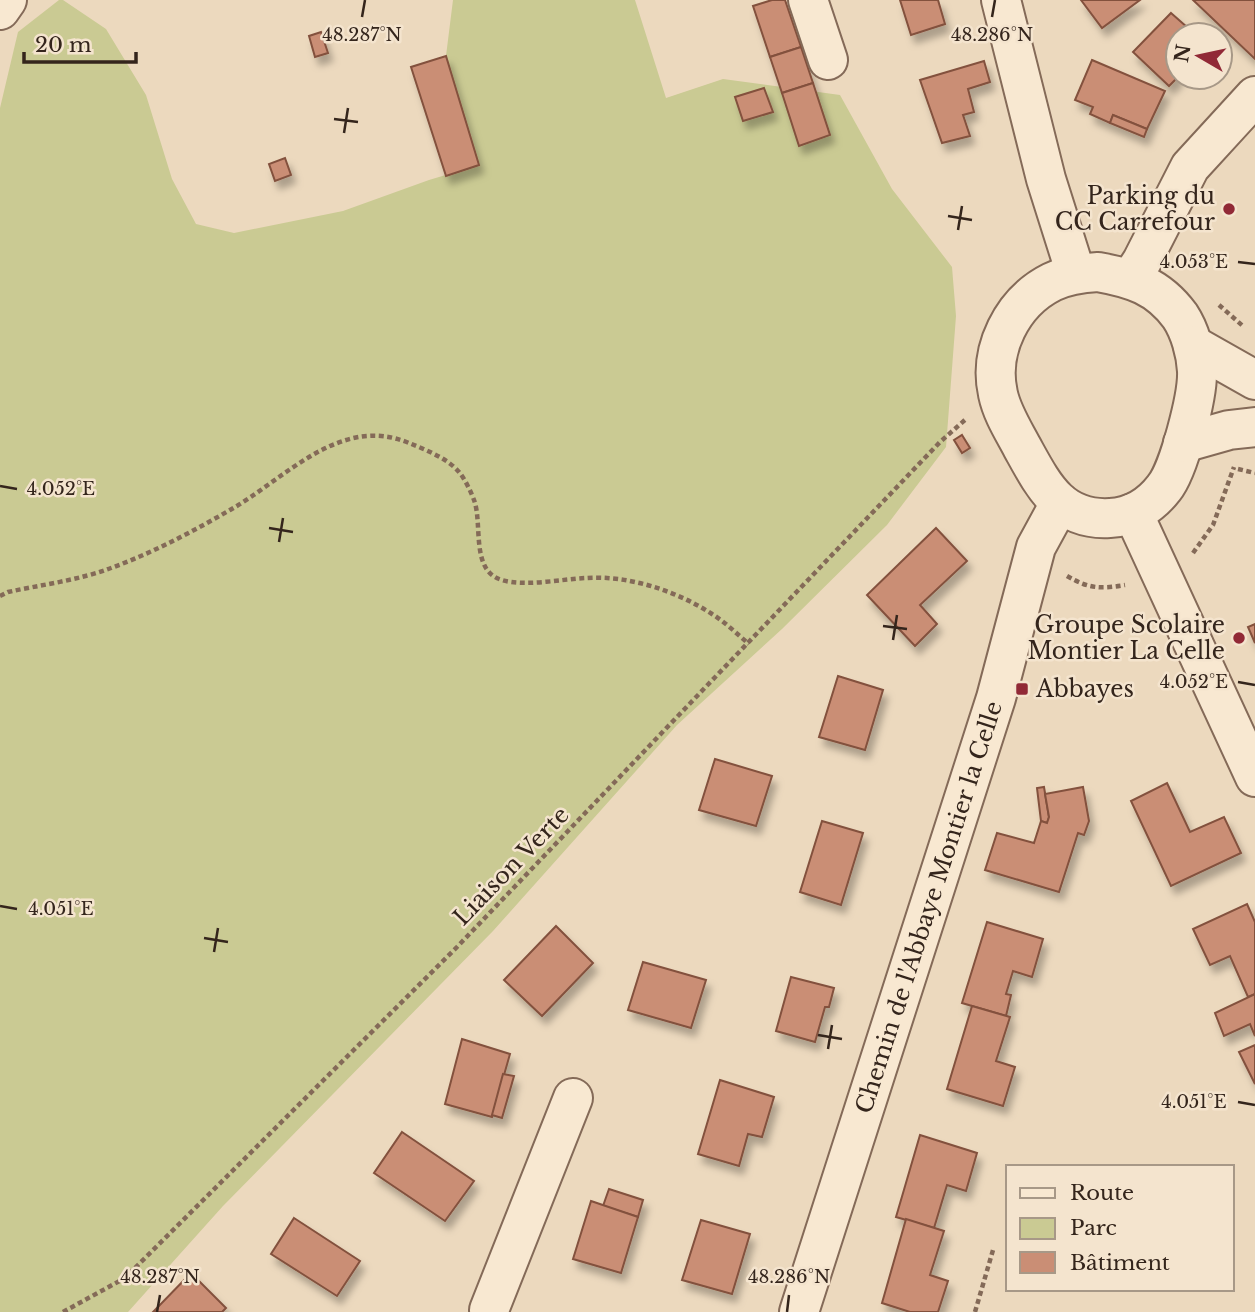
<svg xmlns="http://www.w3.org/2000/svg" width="1255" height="1312" viewBox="0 0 1255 1312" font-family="'Libre Baskerville',serif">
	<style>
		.green { fill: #caca93 }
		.building { fill: #ca8e75; stroke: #83513e; stroke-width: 2; filter: url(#shadow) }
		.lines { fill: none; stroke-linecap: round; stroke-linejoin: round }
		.minor-casing { stroke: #846a58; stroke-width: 42 }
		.path { stroke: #846a58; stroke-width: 4.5; stroke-dasharray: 5 3.5; stroke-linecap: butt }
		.minor { stroke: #f8e8d1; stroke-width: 38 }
		.ticks { fill: none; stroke: #34251c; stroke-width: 2.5 }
		.poi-dot { fill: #912936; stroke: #f4e4ce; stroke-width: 2.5 }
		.labels { text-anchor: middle; stroke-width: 5; stroke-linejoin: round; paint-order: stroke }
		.poi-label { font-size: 23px; fill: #34251c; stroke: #f4e4ce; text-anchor: end }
		.street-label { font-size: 23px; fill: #34251c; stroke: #f4e4ce }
		.ticks-label { font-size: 18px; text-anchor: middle; fill: #34251c; stroke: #f4e4ce; stroke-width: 5; stroke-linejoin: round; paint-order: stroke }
	</style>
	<defs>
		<filter id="shadow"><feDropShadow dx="4.5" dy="8" stdDeviation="3.5" flood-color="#0004"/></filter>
	</defs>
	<rect width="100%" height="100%" fill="#ecd9be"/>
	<path class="green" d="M 59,0 L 63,0 L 106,29 L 146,95 L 172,179 L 196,224 L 234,233 L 343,211 L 429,180 L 479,165 L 446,56 L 453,0 L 635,0 L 666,98 L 723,79 L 840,95 L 892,189 L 952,267 L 956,316 L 946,447 L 887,525 L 782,629 L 677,725 L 493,931 L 223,1206 L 128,1312 L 0,1312 L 0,108 L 18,32 Z"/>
	<g class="building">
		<path d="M 772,0 L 785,0 L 801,47 L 770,57 L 753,6 Z"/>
		<path d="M 900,0 L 938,0 L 945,24 L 911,35 Z"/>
		<path d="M 1081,0 L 1140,0 L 1102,28 Z"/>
		<path d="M 1193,0 L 1255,0 L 1255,59 Z"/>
		<path d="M 1171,13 L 1196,35 L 1178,35 L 1178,77 L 1169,86 L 1133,52 Z"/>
		<path d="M 321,32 L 328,53 L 315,57 L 309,36 Z"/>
		<path d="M 801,47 L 813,83 L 782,93 L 770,57 Z"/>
		<path d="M 446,56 L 479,165 L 446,176 L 411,67 Z"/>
		<path d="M 1092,60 L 1165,91 L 1147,129 L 1113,115 L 1110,123 L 1090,114 L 1093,107 L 1075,100 Z"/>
		<path d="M 984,61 L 990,82 L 968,89 L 974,112 L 963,115 L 970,136 L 942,143 L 920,80 Z"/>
		<path d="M 813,83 L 830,135 L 799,146 L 782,93 Z"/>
		<path d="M 764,88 L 773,112 L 743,121 L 735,97 Z"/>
		<path d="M 1113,115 L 1147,129 L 1144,137 L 1110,123 Z"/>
		<path d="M 285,158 L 291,175 L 275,181 L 269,164 Z"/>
		<path d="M 962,435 L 970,448 L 962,453 L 954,440 Z"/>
		<path d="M 936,528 L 967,561 L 920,605 L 937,624 L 915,646 L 867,595 Z"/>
		<path d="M 1255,624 L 1255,643 L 1248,627 Z"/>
		<path d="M 838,676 L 883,690 L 865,750 L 819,737 Z"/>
		<path d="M 715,759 L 772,776 L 756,826 L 699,810 Z"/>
		<path d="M 1167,783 L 1190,832 L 1224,817 L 1241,853 L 1171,886 L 1131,801 Z"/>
		<path d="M 1044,787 L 1049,817 L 1047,823 L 1041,821 L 1037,788 Z"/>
		<path d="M 1083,787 L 1089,821 L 1084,835 L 1078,833 L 1059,892 L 985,870 L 997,833 L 1034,843 L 1041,821 L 1047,823 L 1049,817 L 1045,794 Z"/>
		<path d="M 822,821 L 863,833 L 841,905 L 800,892 Z"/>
		<path d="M 1247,904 L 1255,922 L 1255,994 L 1248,997 L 1230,956 L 1210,965 L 1193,929 Z"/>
		<path d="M 987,922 L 1043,939 L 1032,977 L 1013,971 L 1006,994 L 1011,995 L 1006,1016 L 962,1003 Z"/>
		<path d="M 556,926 L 593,963 L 542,1016 L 504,980 Z"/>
		<path d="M 643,962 L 706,980 L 691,1028 L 628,1010 Z"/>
		<path d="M 791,977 L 834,988 L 829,1007 L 825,1007 L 815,1042 L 776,1031 Z"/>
		<path d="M 1255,994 L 1255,1036 L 1250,1024 L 1224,1036 L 1215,1013 Z"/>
		<path d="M 972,1006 L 1010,1017 L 996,1061 L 1015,1067 L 1003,1106 L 947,1089 Z"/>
		<path d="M 462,1039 L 510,1054 L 492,1117 L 445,1104 Z"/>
		<path d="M 1255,1045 L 1255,1084 L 1239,1052 Z"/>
		<path d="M 503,1074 L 514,1076 L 502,1118 L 492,1115 Z"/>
		<path d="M 720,1080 L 774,1097 L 762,1137 L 748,1134 L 739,1166 L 698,1154 Z"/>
		<path d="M 402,1132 L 474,1181 L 445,1221 L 374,1173 Z"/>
		<path d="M 920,1135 L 977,1153 L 966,1191 L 947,1185 L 934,1228 L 896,1217 Z"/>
		<path d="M 609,1189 L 643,1200 L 638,1217 L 603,1206 Z"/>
		<path d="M 591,1201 L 638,1217 L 621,1273 L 573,1259 Z"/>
		<path d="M 294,1218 L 360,1261 L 337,1296 L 271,1254 Z"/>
		<path d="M 906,1219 L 944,1231 L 930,1275 L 948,1281 L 938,1312 L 910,1312 L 882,1303 Z"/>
		<path d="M 701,1220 L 750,1234 L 732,1294 L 682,1280 Z"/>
		<path d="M 191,1273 L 226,1308 L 222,1312 L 153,1312 Z"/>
	</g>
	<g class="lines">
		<defs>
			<g id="minor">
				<path d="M 808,0 L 828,60"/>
				<path d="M 1001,0 L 1046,179 L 1076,274"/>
				<path d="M 0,10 L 7,0"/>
				<path d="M 1098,272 C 1132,278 1158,286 1180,316 C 1190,331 1196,353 1197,371 C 1198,395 1179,470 1164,488 C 1151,505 1132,517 1110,518 C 1060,521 1043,485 1022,447 C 1013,430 1002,413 998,394 C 988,350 1012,302 1052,282 C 1066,275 1082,273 1098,272 Z"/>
				<path d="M 1131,278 L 1142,261 L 1190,167 L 1255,96"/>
				<path d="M 1193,345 L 1255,380"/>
				<path d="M 1183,443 L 1229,430 L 1255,427"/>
				<path d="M 1133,513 L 1255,777"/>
				<path d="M 489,1310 L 573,1098"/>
				<path id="s1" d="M 799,1312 L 996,698 L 1036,547 L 1060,503"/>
			</g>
		</defs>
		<use href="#minor" class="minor-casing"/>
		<g class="path">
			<path d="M 1219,305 L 1244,327"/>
			<path d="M 1238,469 L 1255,473"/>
			<path d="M 1193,553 L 1213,525 L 1234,467"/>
			<path d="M 1067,576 C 1089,589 1101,589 1125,585"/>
			<path d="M 0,596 L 8,592 C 40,585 80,580 111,568 C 152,553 192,532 230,510 C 285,479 340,414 409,443 C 426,450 447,458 459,472 C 465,479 471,492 474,500 C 483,524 470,571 502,580 C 525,587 562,579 586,578 C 628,575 677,591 712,614 C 725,622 737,634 749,644"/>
			<path d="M 63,1312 L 125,1278 L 457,947 L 940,442 L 966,419"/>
			<path d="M 975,1312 L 993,1250"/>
		</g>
		<use href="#minor" class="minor"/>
	</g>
	<path class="ticks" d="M 362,17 L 365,0M 992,17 L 995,0M 334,119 L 358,122M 344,133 L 348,108M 948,216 L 972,220M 958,230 L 962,206M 1238,262 L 1255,264M 0,486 L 17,489M 269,528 L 293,532M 279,542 L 283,518M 883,626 L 907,629M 893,640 L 897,615M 1238,682 L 1255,685M 0,906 L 17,909M 204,938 L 228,942M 214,952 L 218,928M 818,1035 L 842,1039M 828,1049 L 832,1025M 1238,1102 L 1255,1105M 157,1312 L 160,1295M 787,1312 L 789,1295"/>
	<g class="poi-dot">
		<circle cx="1229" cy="209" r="7"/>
		<circle cx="1239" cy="638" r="7"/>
		<rect x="1015" y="682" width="14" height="14" rx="3.5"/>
	</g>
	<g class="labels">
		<g class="poi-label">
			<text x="1215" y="204">Parking du<tspan x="1215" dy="26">CC Carrefour</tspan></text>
			<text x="1225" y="633">Groupe Scolaire<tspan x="1225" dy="26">Montier La Celle</tspan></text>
			<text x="1036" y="697" text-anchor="start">Abbayes</text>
		</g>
		<g class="street-label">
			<text transform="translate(511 866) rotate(-46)" y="8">Liaison Verte</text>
			<text dy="8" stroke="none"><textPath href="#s1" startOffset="425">Chemin de l'Abbaye Montier la Celle</textPath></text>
		</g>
	</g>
	<g class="ticks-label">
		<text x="362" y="41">48.287°N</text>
		<text x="992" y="41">48.286°N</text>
		<text x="1194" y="268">4.053°E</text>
		<text x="61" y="495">4.052°E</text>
		<text x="1194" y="688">4.052°E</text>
		<text x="61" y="915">4.051°E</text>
		<text x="1194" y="1108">4.051°E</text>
		<text x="160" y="1283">48.287°N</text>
		<text x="789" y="1283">48.286°N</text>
	</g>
	<rect x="1006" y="1165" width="228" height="126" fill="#f4e4ce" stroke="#a79887" stroke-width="2"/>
	<rect x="1020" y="1188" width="35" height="10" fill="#f8e8d1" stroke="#a79887" stroke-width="2"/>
	<text x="1070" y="1200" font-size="21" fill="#34251c">Route</text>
	<rect x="1020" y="1218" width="35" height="21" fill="#caca93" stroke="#a79887" stroke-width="2"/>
	<text x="1070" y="1235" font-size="21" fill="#34251c">Parc</text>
	<rect x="1020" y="1252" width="35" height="21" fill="#ca8e75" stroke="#a79887" stroke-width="2"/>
	<text x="1070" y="1270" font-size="21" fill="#34251c">Bâtiment</text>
	<g transform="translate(1199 56) rotate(279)"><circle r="33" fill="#f4e4ce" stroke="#a79887" stroke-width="2"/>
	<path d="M0-5L12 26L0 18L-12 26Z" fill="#912936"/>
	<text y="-10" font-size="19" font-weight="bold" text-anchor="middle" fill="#34251c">N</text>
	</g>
	<path d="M24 52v10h112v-10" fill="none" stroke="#34251c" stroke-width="3.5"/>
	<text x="35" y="52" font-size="21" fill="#34251c" stroke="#f4e4ce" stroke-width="5" paint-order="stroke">20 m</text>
</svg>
